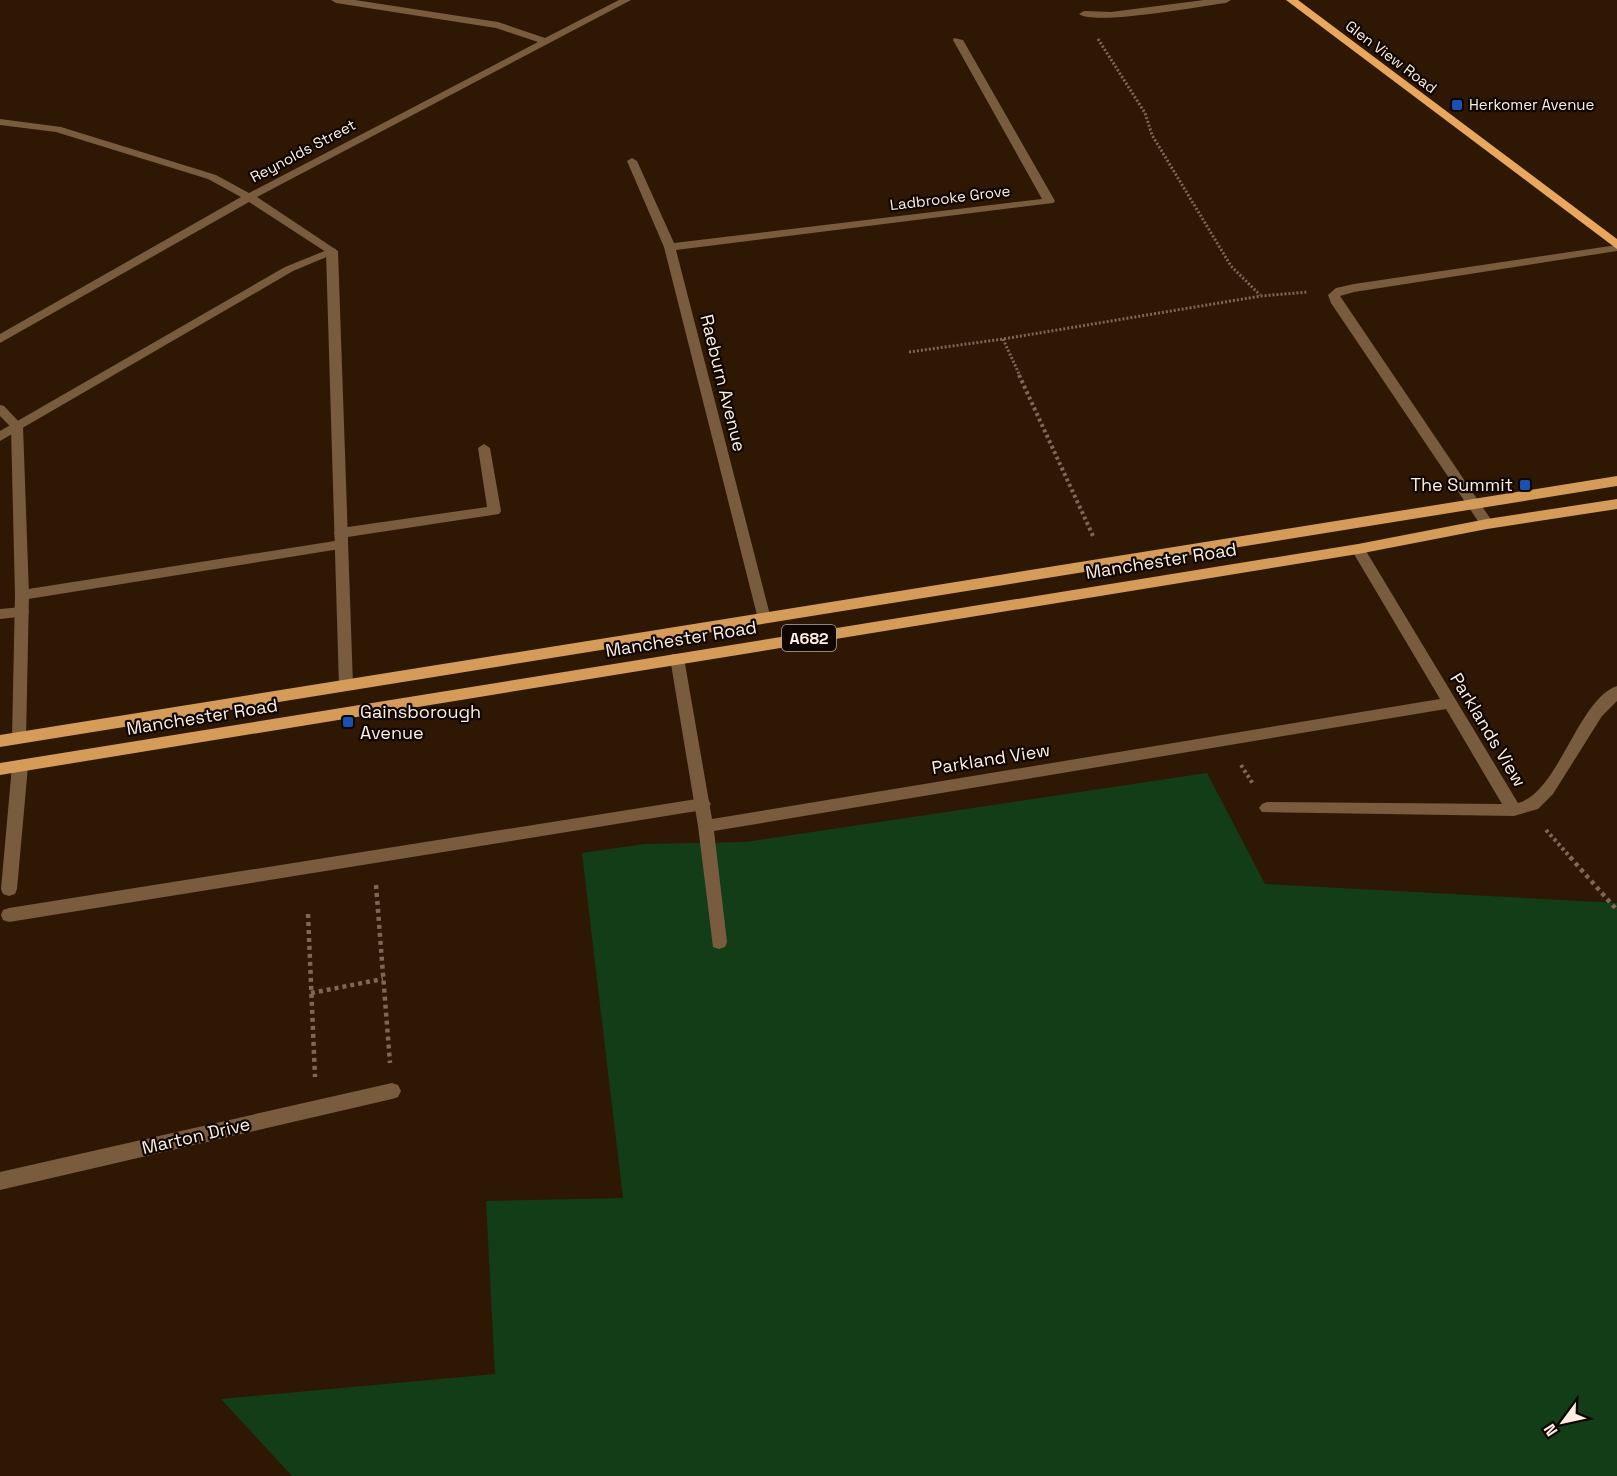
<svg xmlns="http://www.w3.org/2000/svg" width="1617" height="1476" viewBox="0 0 1617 1476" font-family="'Space Grotesk',sans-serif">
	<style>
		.green { fill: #123d17 }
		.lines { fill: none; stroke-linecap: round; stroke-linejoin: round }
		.path-far2 { stroke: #7b6856; stroke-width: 3; stroke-dasharray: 2 2; stroke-linecap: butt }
		.path-far1 { stroke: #7b6856; stroke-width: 4; stroke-dasharray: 3 3; stroke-linecap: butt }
		.path { stroke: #7b6856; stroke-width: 4.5; stroke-dasharray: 4 4; stroke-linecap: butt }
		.service { fill: #795c3e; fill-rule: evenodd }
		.minor { fill: #795c3e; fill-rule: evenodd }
		.primary { fill: #d59b58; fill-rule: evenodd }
		.trunk { fill: #e8a75d; fill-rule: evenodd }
		.transit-dot { fill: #1a4fb4; stroke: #0f0601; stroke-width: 2 }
		.labels { text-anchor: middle; stroke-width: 4.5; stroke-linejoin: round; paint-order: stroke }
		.far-street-label { font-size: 15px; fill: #fdeee1; stroke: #0f0601 }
		.far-poi-label { font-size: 15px; fill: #fdeee1; stroke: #0f0601; text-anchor: start }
		.shield { fill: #0f0601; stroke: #b6a89e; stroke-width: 1.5 }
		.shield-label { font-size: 16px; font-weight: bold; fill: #fdeee1 }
		.street-label { font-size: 18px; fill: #fdeee1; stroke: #0f0601 }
		.poi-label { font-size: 18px; fill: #fdeee1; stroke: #0f0601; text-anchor: end }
	</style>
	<rect width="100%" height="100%" fill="#2e1803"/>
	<path class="green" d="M 1207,773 L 1265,884 L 1617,903 L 1617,1476 L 292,1476 L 221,1399 L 495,1374 L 486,1201 L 623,1198 L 582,853 L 644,844 L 745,842 Z"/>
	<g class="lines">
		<g class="path-far2">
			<path d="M 1098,39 L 1145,113 L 1152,135 L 1231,266 L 1260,295"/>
			<path d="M 1003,339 L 1020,376"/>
			<path d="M 909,352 L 1003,339 L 1261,296 L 1308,292"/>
		</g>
		<g class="path-far1">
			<path d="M 1019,375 L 1094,538"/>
			<path d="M 1241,765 L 1253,784"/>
			<path d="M 1546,830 L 1571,858"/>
		</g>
		<g class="path">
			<path d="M 1570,857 L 1617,910"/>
			<path d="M 376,885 L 390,1063"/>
			<path d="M 308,914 L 315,1077"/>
			<path d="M 311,993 L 383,979"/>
		</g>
		<g class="service">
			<path d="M 1204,0 L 1231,0 L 1226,3 C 1201,6 1095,26 1079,14 L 1084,11 L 1111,12 Z"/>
			<path d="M 1617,245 L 1617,251 L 1354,292 L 1340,296 L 1494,524 L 1492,527 L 1482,527 L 1331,303 L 1328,295 L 1336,288 L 1354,284 Z"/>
			<path d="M 332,248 L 336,249 L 336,253 L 293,271 L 0,441 L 0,431 L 285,267 Z"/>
			<path d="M 484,444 L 490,448 L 501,511 L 499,514 L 341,538 L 336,536 L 334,533 L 336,530 L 341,528 L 487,507 L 478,448 Z"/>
			<path d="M 341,540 L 348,545 L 346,548 L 22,600 L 15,595 L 22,590 Z"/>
			<path d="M 22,607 L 27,608 L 29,612 L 27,616 L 0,619 L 0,609 Z"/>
			<path d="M 20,760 L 25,762 L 28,766 L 17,889 L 15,894 L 9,896 L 3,894 L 1,889 L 12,766 L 15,762 Z"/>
			<path d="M 703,798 L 708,800 L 711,804 L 708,808 L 703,810 L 9,922 L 3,920 L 1,915 L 3,910 L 9,908 Z"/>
		</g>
		<g class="minor">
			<path d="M 331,0 L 355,0 L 498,22 L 545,38 L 619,0 L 631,0 L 257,197 L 338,251 L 353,686 L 351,690 L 341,690 L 339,686 L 326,252 L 249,202 L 0,343 L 0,334 L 241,197 L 208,179 L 56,132 L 0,125 L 0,119 L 61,127 L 216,175 L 249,193 L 538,42 L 496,28 L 336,3 Z"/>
			<path d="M 954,38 L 963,40 L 1055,201 L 1053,203 L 676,250 L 771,619 L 769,623 L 759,623 L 664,247 L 627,161 L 632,158 L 637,161 L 674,243 L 1042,199 L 953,40 Z"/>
			<path d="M 0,405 L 4,406 L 23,426 L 29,595 L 26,738 L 24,742 L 14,742 L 12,738 L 15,595 L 11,427 L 0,416 Z"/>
			<path d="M 1358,544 L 1363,546 L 1518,803 C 1559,792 1578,699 1617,686 L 1617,701 L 1602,716 L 1553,794 L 1538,809 L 1514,816 L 1262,812 L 1259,808 L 1262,804 L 1267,802 L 1502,804 L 1446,709 L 714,831 L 727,942 L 725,947 L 719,949 L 713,947 L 698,826 L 670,658 L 672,654 L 682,654 L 684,658 L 712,819 L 1440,699 L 1351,549 Z"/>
			<path d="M 392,1083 L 398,1085 L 401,1091 L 398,1097 L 392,1099 L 0,1190 L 0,1172 Z"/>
		</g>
		<g class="primary">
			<path d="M 1617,476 L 1617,486 L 0,747 L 0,735 Z"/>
			<path d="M 1617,499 L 1617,509 L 1487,529 L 1358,554 L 0,775 L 0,763 L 1358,544 L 1487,519 Z"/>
		</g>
		<path class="trunk" d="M 1286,0 L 1298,0 L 1617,239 L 1617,249 Z"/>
	</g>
	<g class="transit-dot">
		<rect x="1451" y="99" width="12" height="12" rx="3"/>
		<rect x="1519" y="479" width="12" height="12" rx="3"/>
		<rect x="342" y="716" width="12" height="12" rx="3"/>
	</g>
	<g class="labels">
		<g class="far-street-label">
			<text transform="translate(1391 57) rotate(37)" y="5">Glen View Road</text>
			<text transform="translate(303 151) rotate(-28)" y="5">Reynolds Street</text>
			<text transform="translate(950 198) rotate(-7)" y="5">Ladbrooke Grove</text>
		</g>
		<g class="far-poi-label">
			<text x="1469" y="110">Herkomer Avenue</text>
		</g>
		<rect class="shield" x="782" y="625" width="54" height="26" rx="4.5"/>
		<g class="shield-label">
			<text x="809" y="644">A682</text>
		</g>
		<g class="street-label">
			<text transform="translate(723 383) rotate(76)" y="6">Raeburn Avenue</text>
			<text transform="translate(1161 561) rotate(-9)" y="6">Manchester Road</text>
			<text transform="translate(681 639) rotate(-9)" y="6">Manchester Road</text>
			<text transform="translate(202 717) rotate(-9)" y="6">Manchester Road</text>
			<text transform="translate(1488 730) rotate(59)" y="6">Parklands View</text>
			<text transform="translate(991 759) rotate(-9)" y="6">Parkland View</text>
			<text transform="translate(196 1136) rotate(-13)" y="6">Marton Drive</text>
		</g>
		<g class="poi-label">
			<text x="1513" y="491">The Summit</text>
			<text x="360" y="718" text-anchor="start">Gainsborough<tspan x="360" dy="21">Avenue</tspan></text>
		</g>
	</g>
	<g transform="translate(1563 1422) rotate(237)" stroke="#0f0601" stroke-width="4.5" paint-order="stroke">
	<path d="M0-4.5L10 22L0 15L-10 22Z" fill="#fdeee1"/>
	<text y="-9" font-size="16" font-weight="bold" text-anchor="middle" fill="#fdeee1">N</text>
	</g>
</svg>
